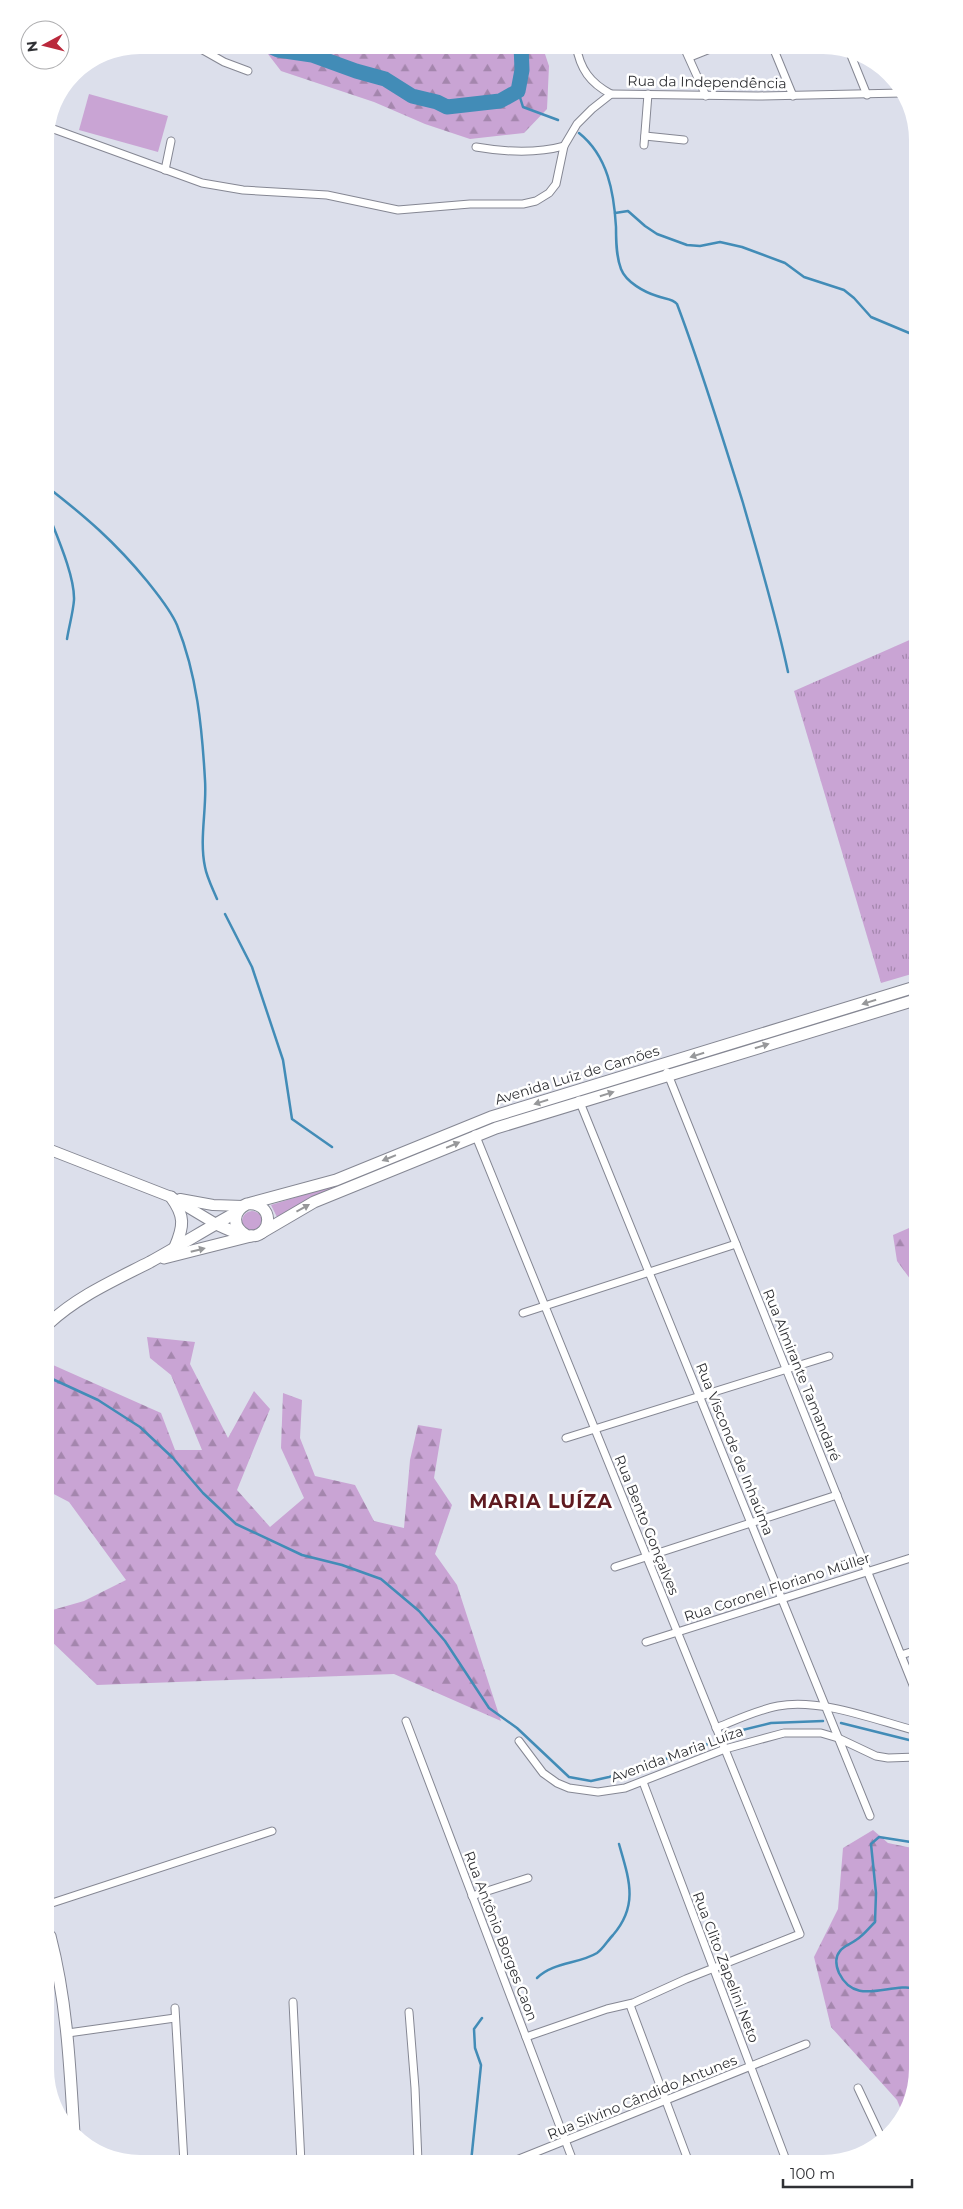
<svg xmlns="http://www.w3.org/2000/svg" width="963" height="2209" viewBox="0 0 963 2209" font-family="Montserrat,sans-serif">
	<style>
		.green { fill: #c9a4d4 }
		.forest { fill: url(#forest-firs) }
		.park { fill: url(#park-tufts) }
		.lines { fill: none; stroke-linecap: round; stroke-linejoin: round }
		.stream { stroke: #428cb7; stroke-width: 2.5 }
		.river { stroke: #428cb7; stroke-width: 15 }
		.street-casing { stroke: #858793; stroke-width: 9 }
		.secondary-casing { stroke: #858793; stroke-width: 12 }
		.primary-casing { stroke: #858793; stroke-width: 13 }
		.street { stroke: #fff; stroke-width: 7 }
		.secondary { stroke: #fff; stroke-width: 10 }
		.primary { stroke: #fff; stroke-width: 11 }
		.oneway { fill: #97989a }
		.labels { text-anchor: middle; stroke-width: 5; stroke-linejoin: round; paint-order: stroke }
		.street-label { font-size: 14px; fill: #2f3034; stroke: #fff }
		.district-label { font-size: 19px; font-weight: bold; letter-spacing: 1px; fill: #5f1a20; stroke: #fff }
	</style>
	<defs>
		<pattern id="forest-firs" width="22" height="20" patternUnits="userSpaceOnUse" patternTransform="scale(1.25)"><rect width="22" height="20" fill="#c9a4d4"/><path d="M5 1l3.5 6h-7zM16 11l3.5 6h-7z" fill="#a486ad"/></pattern>
		<pattern id="park-tufts" width="24" height="20" patternUnits="userSpaceOnUse" patternTransform="scale(1.25)"><rect width="24" height="20" fill="#c9a4d4"/><path d="M3 7l-1-3M5 7V3M7 7l1-3M15 17l-1-3M17 17v-4M19 17l1-3" fill="none" stroke="#a486ad"/></pattern>
	</defs>
	<rect width="100%" height="100%" fill="#dcdfeb"/>
	<g class="green">
		<path d="M 89,94 L 168,116 L 158,152 L 79,130 Z"/>
		<path d="M 464,1133 L 465,1135 L 331,1189 L 296,1206 L 278,1219 L 271,1205 L 335,1185 Z"/>
		<circle cx="252" cy="1221" r="10"/>
	</g>
	<g class="forest">
		<path d="M 261,45 L 542,45 L 549,66 L 547,109 L 524,133 L 470,139 L 425,124 L 374,102 L 281,71 Z"/>
		<path d="M 916,1225 L 916,1287 L 897,1261 L 893,1235 Z"/>
		<path d="M 147,1337 L 195,1342 L 190,1364 L 228,1438 L 254,1391 L 270,1409 L 237,1490 L 270,1527 L 304,1498 L 281,1448 L 283,1393 L 302,1400 L 300,1438 L 315,1476 L 355,1485 L 374,1521 L 404,1528 L 410,1460 L 418,1425 L 442,1429 L 434,1478 L 452,1505 L 435,1554 L 457,1585 L 501,1721 L 394,1674 L 97,1685 L 49,1639 L 49,1611 L 84,1601 L 126,1580 L 69,1502 L 48,1491 L 48,1374 L 53,1365 L 161,1413 L 175,1450 L 202,1450 L 171,1375 L 150,1358 Z"/>
		<path d="M 873,1830 L 888,1843 L 917,1849 L 918,2070 L 903,2115 L 897,2100 L 831,2027 L 814,1957 L 838,1909 L 843,1848 Z"/>
	</g>
	<path class="park" d="M 914,638 L 915,973 L 881,983 L 794,691 Z"/>
	<g class="lines">
		<g class="stream">
			<path d="M 518,91 L 523,107 L 558,120"/>
			<path d="M 579,133 C 608,156 614,193 616,227 C 616,240 616,256 621,269 C 626,282 644,292 657,296 C 664,299 672,298 677,304 C 702,370 722,436 743,503 C 759,559 776,615 788,672"/>
			<path d="M 615,213 L 628,211 L 645,226 L 657,234 L 687,245 L 700,246 L 720,242 L 742,247 L 785,263 L 804,277 L 844,290 L 854,298 L 871,317 L 914,335"/>
			<path d="M 46,486 C 86,517 115,542 147,581 C 158,595 170,609 177,625 C 197,675 202,727 205,780 C 207,809 199,839 205,867 C 207,878 213,889 217,899"/>
			<path d="M 46,508 C 55,532 75,575 74,600 C 73,613 69,626 67,639"/>
			<path d="M 225,914 L 252,967 L 283,1060 L 292,1119 L 332,1147"/>
			<path d="M 48,1377 L 98,1400 L 140,1427 L 173,1458 L 203,1493 L 236,1524 L 302,1555 L 342,1565 L 381,1579 L 419,1611 L 445,1641 L 489,1708 L 517,1728 L 569,1777 L 591,1781 L 609,1777 L 638,1769 L 708,1744"/>
			<path d="M 841,1723 L 917,1742"/>
			<path d="M 730,1733 L 771,1723 L 823,1721"/>
			<path d="M 917,1843 L 879,1837 L 871,1844 L 876,1893 L 875,1922 C 869,1928 863,1936 856,1940 C 851,1944 843,1946 840,1951 C 835,1957 836,1966 839,1973 C 856,2008 890,1981 918,1989"/>
			<path d="M 537,1978 C 553,1962 579,1964 597,1953 C 603,1949 608,1940 613,1935 C 639,1905 629,1879 619,1844"/>
			<path d="M 471,2162 L 481,2065 L 475,2048 L 474,2029 L 482,2018"/>
		</g>
		<path class="river" d="M 267,45 L 278,50 L 312,55 L 356,71 L 385,79 L 412,96 L 437,102 L 447,107 L 500,101 L 518,91 L 522,70 L 521,45"/>
		<defs>
			<g id="street">
				<path d="M 194,45 L 224,62 L 248,71"/>
				<path d="M 576,45 C 580,69 590,83 611,94"/>
				<path d="M 683,45 L 706,96"/>
				<path d="M 772,45 L 793,96"/>
				<path d="M 850,53 L 867,95"/>
				<path d="M 690,57 L 720,45"/>
				<path d="M 48,127 L 202,183 L 243,190 L 327,195 L 398,210 L 470,204 L 523,204 L 536,201 L 549,193 L 556,184 L 564,146 L 577,124 L 592,109 L 611,94 L 758,96 L 902,93"/>
				<path d="M 645,136 L 684,140"/>
				<path d="M 644,145 L 648,94"/>
				<path d="M 476,147 C 505,152 535,154 564,146"/>
				<path d="M 165,170 L 171,141"/>
				<path d="M 667,1072 L 917,1695"/>
				<path d="M 579,1100 L 870,1816"/>
				<path d="M 475,1134 L 800,1934 L 686,1979 L 633,2003 L 607,2009 L 526,2037"/>
				<path d="M 523,1313 L 736,1244"/>
				<path d="M 566,1438 L 829,1356"/>
				<path d="M 615,1567 L 837,1495"/>
				<path d="M 646,1642 L 917,1556"/>
				<path d="M 901,1655 L 917,1650"/>
				<path d="M 406,1721 L 573,2161"/>
				<path d="M 716,1728 C 736,1720 757,1710 778,1706 C 821,1698 875,1720 917,1731"/>
				<path d="M 519,1741 L 543,1773 L 557,1783 L 569,1788 L 598,1792 L 625,1788 L 725,1749 L 784,1733 L 821,1733 L 838,1738 L 876,1756 L 888,1758 L 917,1757"/>
				<path d="M 643,1782 L 786,2160"/>
				<path d="M 472,1896 L 528,1878"/>
				<path d="M 49,1904 L 272,1831"/>
				<path d="M 293,2002 L 301,2163"/>
				<path d="M 630,2005 L 688,2160"/>
				<path d="M 175,2008 L 184,2163"/>
				<path d="M 409,2012 L 415,2088 L 418,2162"/>
				<path d="M 68,2033 L 175,2018"/>
				<path d="M 858,2088 L 882,2139"/>
				<path d="M 514,2161 L 806,2044"/>
			</g>
			<g id="secondary">
				<path d="M 48,1149 L 171,1197 L 216,1224"/>
				<path d="M 180,1199 L 213,1205 L 243,1206"/>
			</g>
			<g id="primary">
				<path d="M 171,1197 C 185,1216 184,1226 175,1247"/>
				<path d="M 251,1203 L 336,1180 L 491,1117 L 915,987"/>
				<path d="M 216,1224 C 226,1228 240,1236 250,1236 C 274,1237 274,1201 247,1204 C 232,1211 232,1227 246,1235"/>
				<path d="M 261,1233 L 314,1202 L 496,1128 L 915,1000"/>
				<path d="M 164,1258 L 251,1236"/>
				<path d="M 48,1324 C 78,1296 115,1280 150,1262 C 179,1246 208,1228 237,1212"/>
				<path d="M 50,1936 C 67,2001 70,2067 74,2134"/>
			</g>
		</defs>
		<use href="#street" class="street-casing"/>
		<use href="#secondary" class="secondary-casing"/>
		<use href="#primary" class="primary-casing"/>
		<use href="#street" class="street"/>
		<use href="#secondary" class="secondary"/>
		<use href="#primary" class="primary"/>
	</g>
	<defs><path id="oneway-solid" d="M-6-.8H1V-3.2L6.5 0L1 3.2V.8H-6Z" transform="scale(1.25)"/></defs>
	<g class="oneway">
		<use href="#oneway-solid" transform="translate(869 1002) rotate(163)"/>
		<use href="#oneway-solid" transform="translate(762 1046) rotate(-17)"/>
		<use href="#oneway-solid" transform="translate(697 1055) rotate(163)"/>
		<use href="#oneway-solid" transform="translate(607 1094) rotate(-17)"/>
		<use href="#oneway-solid" transform="translate(541 1102) rotate(163)"/>
		<use href="#oneway-solid" transform="translate(453 1145) rotate(-23)"/>
		<use href="#oneway-solid" transform="translate(389 1158) rotate(158)"/>
		<use href="#oneway-solid" transform="translate(303 1208) rotate(-29)"/>
		<use href="#oneway-solid" transform="translate(198 1250) rotate(-14)"/>
	</g>
	<g class="labels">
		<g class="street-label">
			<text transform="translate(707 82) rotate(1)" y="5">Rua da Independência</text>
			<text transform="translate(577 1075) rotate(-17)" y="5">Avenida Luiz de Camões</text>
			<text transform="translate(802 1375) rotate(68)" y="5">Rua Almirante Tamandaré</text>
			<text transform="translate(735 1449) rotate(68)" y="5">Rua Visconde de Inhaúma</text>
			<text transform="translate(647 1525) rotate(68)" y="5">Rua Bento Gonçalves</text>
			<text transform="translate(777 1587) rotate(-18)" y="5">Rua Coronel Floriano Müller</text>
			<text transform="translate(677 1754) rotate(-20)" y="5">Avenida Maria Luíza</text>
			<text transform="translate(501 1936) rotate(69)" y="5">Rua Antônio Borges Caon</text>
			<text transform="translate(726 1967) rotate(69)" y="5">Rua Clito Zapelini Neto</text>
			<text transform="translate(642 2097) rotate(-22)" y="5">Rua Silvino Cândido Antunes</text>
		</g>
		<g class="district-label">
			<text x="541" y="1508">MARIA LUÍZA</text>
		</g>
	</g>
	<path d="M0 0H963V2209H0ZM140 54H823A86 86 0 0 1 909 140V2069A86 86 0 0 1 823 2155H140A86 86 0 0 1 54 2069V140A86 86 0 0 1 140 54Z" fill="#fff" fill-rule="evenodd"/>
	<g transform="translate(45 45) rotate(263)"><circle r="24" fill="#ffffff" stroke="#acacae"/>
	<path d="M0-4L9 19L0 12L-9 19Z" fill="#ba293c"/>
	<text y="-8" font-size="14" font-weight="bold" text-anchor="middle" fill="#2f3034">N</text>
	</g>
	<path d="M783 2179v8h129v-8" fill="none" stroke="#2f3034" stroke-width="2.5"/>
	<text x="790" y="2179" font-size="15" fill="#2f3034" stroke="#ffffff" stroke-width="4" paint-order="stroke">100 m</text>
</svg>
